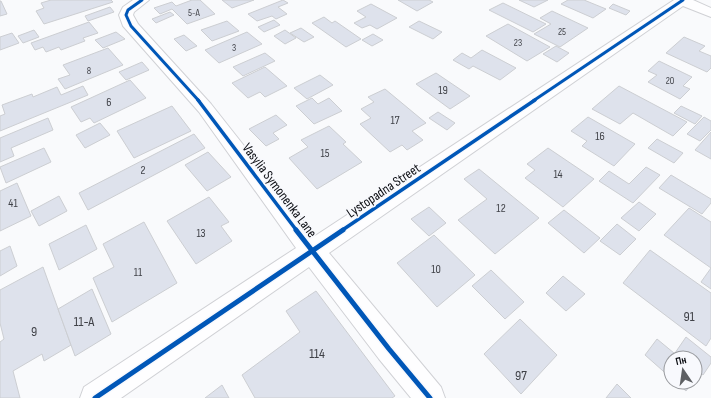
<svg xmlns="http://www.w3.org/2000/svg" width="711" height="398" viewBox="0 0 711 398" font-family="'Sofia Sans Condensed',sans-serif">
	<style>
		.building { fill: #dee2ec; stroke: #ccced2 }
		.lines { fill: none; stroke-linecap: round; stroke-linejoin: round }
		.street-casing { stroke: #d0d1d5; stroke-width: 2 }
		.street { fill: #fefeff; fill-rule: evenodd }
		.cycleway-far2-casing { stroke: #f8f9fd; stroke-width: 5 }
		.cycleway-far1-casing { stroke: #f8f9fd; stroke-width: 6 }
		.cycleway-casing { stroke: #f8f9fd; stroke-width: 8 }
		.cycleway-far2 { stroke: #0057b8; stroke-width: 3 }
		.cycleway-far1 { stroke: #0057b8; stroke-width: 3.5 }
		.cycleway { stroke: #0057b8; stroke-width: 5 }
		.labels { text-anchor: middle; stroke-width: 3.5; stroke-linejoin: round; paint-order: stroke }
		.far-number-label { font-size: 10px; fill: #404248 }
		.number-label { font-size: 12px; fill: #404248 }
		.street-label { font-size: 14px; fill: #0b0d12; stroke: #f8f9fd }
		.near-number-label { font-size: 14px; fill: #404248 }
	</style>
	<rect width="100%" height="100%" fill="#f9fafc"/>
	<g class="building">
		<path d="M 51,0 L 111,0 L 113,2 L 44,24 L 36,11 L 44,8 L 41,3 Z"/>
		<path d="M 192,0 L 200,0 L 215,14 L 187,24 L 172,9 L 160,14 L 154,8 L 172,2 L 176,6 Z"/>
		<path d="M 222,0 L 254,0 L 232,8 Z"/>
		<path d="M 283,0 L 288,3 L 278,7 L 287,14 L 276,19 L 272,16 L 257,21 L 248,14 Z"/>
		<path d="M 398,0 L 429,0 L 433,2 L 417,11 Z"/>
		<path d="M 519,0 L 548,0 L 534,7 Z"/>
		<path d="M 568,0 L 584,0 L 606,9 L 593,18 L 561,4 Z"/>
		<path d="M 0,1 L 1,1 L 7,14 L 0,16 Z"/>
		<path d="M 503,3 L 546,24 L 533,32 L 489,10 Z"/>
		<path d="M 371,4 L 397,18 L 377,29 L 370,25 L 362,28 L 354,23 L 366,17 L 357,11 Z"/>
		<path d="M 613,4 L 630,11 L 626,15 L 609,8 Z"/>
		<path d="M 110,7 L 114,12 L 88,21 L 85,16 Z"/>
		<path d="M 552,11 L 588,28 L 560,47 L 534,34 L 551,24 L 540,18 Z"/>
		<path d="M 170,12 L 174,15 L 156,23 L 152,19 Z"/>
		<path d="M 324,17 L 332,23 L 335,21 L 361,39 L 346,47 L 312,23 Z"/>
		<path d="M 274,20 L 280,25 L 264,32 L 258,27 Z"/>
		<path d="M 227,21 L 239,31 L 212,41 L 201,30 Z"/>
		<path d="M 419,21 L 442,32 L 433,39 L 409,27 Z"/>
		<path d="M 89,22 L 98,33 L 83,38 L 85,41 L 61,50 L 59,47 L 46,52 L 43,47 L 35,50 L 31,43 Z"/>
		<path d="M 508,24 L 550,47 L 527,61 L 486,36 Z"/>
		<path d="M 301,28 L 314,37 L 304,42 L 290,33 Z"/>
		<path d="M 34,30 L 39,37 L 23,43 L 18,36 Z"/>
		<path d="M 285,30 L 296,38 L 285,44 L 274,36 Z"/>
		<path d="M 116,32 L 125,39 L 103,48 L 95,40 Z"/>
		<path d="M 247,32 L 262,44 L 219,63 L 205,50 Z"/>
		<path d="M 12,33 L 19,43 L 0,50 L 0,37 Z"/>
		<path d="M 373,34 L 383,40 L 372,46 L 362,40 Z"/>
		<path d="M 184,35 L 197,46 L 186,51 L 174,39 Z"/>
		<path d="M 684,37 L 705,46 L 699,51 L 711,56 L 711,68 L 707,72 L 666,53 Z"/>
		<path d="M 556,46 L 569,53 L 557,62 L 543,54 Z"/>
		<path d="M 108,48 L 123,65 L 65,89 L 58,79 L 70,75 L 63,65 Z"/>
		<path d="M 482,50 L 516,68 L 500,80 L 473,66 L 469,69 L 453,60 L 462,53 L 471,58 Z"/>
		<path d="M 265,53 L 275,61 L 243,76 L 233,67 Z"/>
		<path d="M 659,61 L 692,77 L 683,86 L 690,89 L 680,99 L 648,82 L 657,75 L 648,71 Z"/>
		<path d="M 142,62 L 149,70 L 126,80 L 119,72 Z"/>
		<path d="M 265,67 L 287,86 L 265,97 L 260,92 L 248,98 L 232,83 Z"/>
		<path d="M 436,73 L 470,96 L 450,109 L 416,84 Z"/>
		<path d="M 320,75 L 333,85 L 307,99 L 294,88 Z"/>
		<path d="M 130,80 L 146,98 L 94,123 L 90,118 L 81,122 L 71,107 Z"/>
		<path d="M 83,86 L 88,95 L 0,131 L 0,116 L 5,114 L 2,105 L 32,94 L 33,97 L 57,87 L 61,95 Z"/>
		<path d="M 619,86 L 687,122 L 673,136 L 633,113 L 620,124 L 592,109 Z"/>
		<path d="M 385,89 L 426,123 L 412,131 L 423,140 L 407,150 L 402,145 L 390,152 L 360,124 L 371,118 L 361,109 L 374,102 L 368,97 Z"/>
		<path d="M 312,98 L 318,104 L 329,98 L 342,111 L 314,124 L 296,106 Z"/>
		<path d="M 172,106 L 191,131 L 134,158 L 117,131 Z"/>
		<path d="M 681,106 L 702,116 L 695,124 L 674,113 Z"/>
		<path d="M 438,112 L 455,123 L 447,130 L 429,118 Z"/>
		<path d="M 276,115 L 287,125 L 273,133 L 279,139 L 266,146 L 249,129 Z"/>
		<path d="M 588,117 L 635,144 L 614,166 L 582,146 L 587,141 L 571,131 Z"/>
		<path d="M 704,117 L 711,121 L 711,130 L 700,141 L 687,134 Z"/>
		<path d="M 48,118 L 53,130 L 11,148 L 14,156 L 0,162 L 0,138 Z"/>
		<path d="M 100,123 L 110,135 L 85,148 L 76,135 Z"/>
		<path d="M 329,126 L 346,142 L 343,144 L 362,162 L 317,189 L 289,158 L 308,147 L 301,140 Z"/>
		<path d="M 711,132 L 711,159 L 695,150 Z"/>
		<path d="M 194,134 L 205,148 L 88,210 L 79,193 Z"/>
		<path d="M 657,139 L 683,153 L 674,163 L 648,148 Z"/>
		<path d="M 44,148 L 51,162 L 6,183 L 0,167 Z"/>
		<path d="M 548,148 L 594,179 L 563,207 L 525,178 L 535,170 L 527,164 Z"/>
		<path d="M 208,152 L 231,177 L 207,191 L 185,165 Z"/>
		<path d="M 646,167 L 660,175 L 633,203 L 599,181 L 609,171 L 629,184 Z"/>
		<path d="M 479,169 L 539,218 L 495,254 L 458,220 L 487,199 L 464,179 Z"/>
		<path d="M 671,175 L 711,199 L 711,203 L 702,214 L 659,188 Z"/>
		<path d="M 17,183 L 31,216 L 0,231 L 0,191 Z"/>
		<path d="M 59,196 L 67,211 L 39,226 L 31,211 Z"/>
		<path d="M 209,197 L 229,222 L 221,226 L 232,241 L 196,264 L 167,221 Z"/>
		<path d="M 639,202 L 656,214 L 639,231 L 621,218 Z"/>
		<path d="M 429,207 L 446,223 L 429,236 L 411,219 Z"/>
		<path d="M 689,208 L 711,222 L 711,268 L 664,235 Z"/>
		<path d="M 564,210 L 600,238 L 584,253 L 548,223 Z"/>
		<path d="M 144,222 L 177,283 L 112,322 L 93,278 L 114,267 L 103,244 Z"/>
		<path d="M 617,224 L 636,239 L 620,255 L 600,241 Z"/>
		<path d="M 86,225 L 97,249 L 59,270 L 49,244 Z"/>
		<path d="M 434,235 L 475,275 L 437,307 L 397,263 Z"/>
		<path d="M 10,246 L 17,266 L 0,276 L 0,251 Z"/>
		<path d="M 650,250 L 711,293 L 711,338 L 706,346 L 623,283 Z"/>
		<path d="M 43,267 L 71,345 L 44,361 L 42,354 L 13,371 L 20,398 L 0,398 L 0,342 L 4,339 L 0,323 L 0,290 Z"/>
		<path d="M 711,268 L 711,289 L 701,282 Z"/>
		<path d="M 491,270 L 524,302 L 505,319 L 472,286 Z"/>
		<path d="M 563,276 L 585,294 L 566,311 L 546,293 Z"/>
		<path d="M 92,289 L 111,334 L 75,356 L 58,309 Z"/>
		<path d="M 316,291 L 395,396 L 392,398 L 255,398 L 242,375 L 300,332 L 286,311 Z"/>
		<path d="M 520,319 L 557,355 L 521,394 L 484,354 Z"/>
		<path d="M 686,337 L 711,357 L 711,363 L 703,375 L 695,369 L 695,358 L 682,358 L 675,353 Z"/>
		<path d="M 657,339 L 680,358 L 671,358 L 671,378 L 645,355 Z"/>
		<path d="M 676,382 L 693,382 L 686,391 Z"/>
		<path d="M 617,384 L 631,398 L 606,398 Z"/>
		<path d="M 222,385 L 229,398 L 205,398 Z"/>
	</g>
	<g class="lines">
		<defs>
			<path id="street" d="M 133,0 L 149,0 L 134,12 L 133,15 L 138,24 L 211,104 L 315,236 L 674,0 L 693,0 L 711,8 L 711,17 L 683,6 L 329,253 L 441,387 L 445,398 L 411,398 L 379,359 L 309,267 L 121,398 L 80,398 L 84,387 L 296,248 L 199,112 L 123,26 L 119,15 L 123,7 Z"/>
		</defs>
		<use href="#street" class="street-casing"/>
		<use href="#street" class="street"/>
		<defs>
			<g id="cycleway-far2">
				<path d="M 142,0 L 128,10 L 126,15 L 131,26 L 199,101"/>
				<path d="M 533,101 L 683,0"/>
			</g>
			<g id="cycleway-far1">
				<path d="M 198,100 L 297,231"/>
				<path d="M 341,231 L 535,100"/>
			</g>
			<g id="cycleway">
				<path d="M 296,230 L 389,349 L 430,398"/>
				<path d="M 95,398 L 343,230"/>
			</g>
		</defs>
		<use href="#cycleway-far2" class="cycleway-far2-casing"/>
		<use href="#cycleway-far1" class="cycleway-far1-casing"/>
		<use href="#cycleway" class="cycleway-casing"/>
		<use href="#cycleway-far2" class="cycleway-far2"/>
		<use href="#cycleway-far1" class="cycleway-far1"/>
		<use href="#cycleway" class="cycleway"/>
	</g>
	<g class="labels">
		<g class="far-number-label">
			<text x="194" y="16">5-А</text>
			<text x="562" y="35">25</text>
			<text x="518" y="46">23</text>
			<text x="234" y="51">3</text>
			<text x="89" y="74">8</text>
			<text x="670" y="84">20</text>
		</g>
		<g class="number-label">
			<text x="443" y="94">19</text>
			<text x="109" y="106">6</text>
			<text x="395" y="124">17</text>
			<text x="600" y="140">16</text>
			<text x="325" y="157">15</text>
			<text x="143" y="174">2</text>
			<text x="558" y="178">14</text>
			<text x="13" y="207">41</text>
			<text x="501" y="212">12</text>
			<text x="201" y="237">13</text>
			<text x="436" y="273">10</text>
			<text x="138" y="276">11</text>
		</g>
		<g class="street-label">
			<text transform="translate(280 190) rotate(53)" y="5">Vasylia Symonenka Lane</text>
			<text transform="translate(383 190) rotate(-34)" y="5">Lystopadna Street</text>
		</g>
		<g class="near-number-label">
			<text x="689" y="321">91</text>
			<text x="84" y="326">11-А</text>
			<text x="34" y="336">9</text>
			<text x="317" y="358">114</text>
			<text x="521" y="380">97</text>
		</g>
	</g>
	<g transform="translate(683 370) rotate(347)"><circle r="19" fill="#f8f9fd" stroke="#999b9f"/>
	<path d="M0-3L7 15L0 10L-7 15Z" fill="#5e6064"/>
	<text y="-6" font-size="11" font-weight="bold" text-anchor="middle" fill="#0b0d12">Пн</text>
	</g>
</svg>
